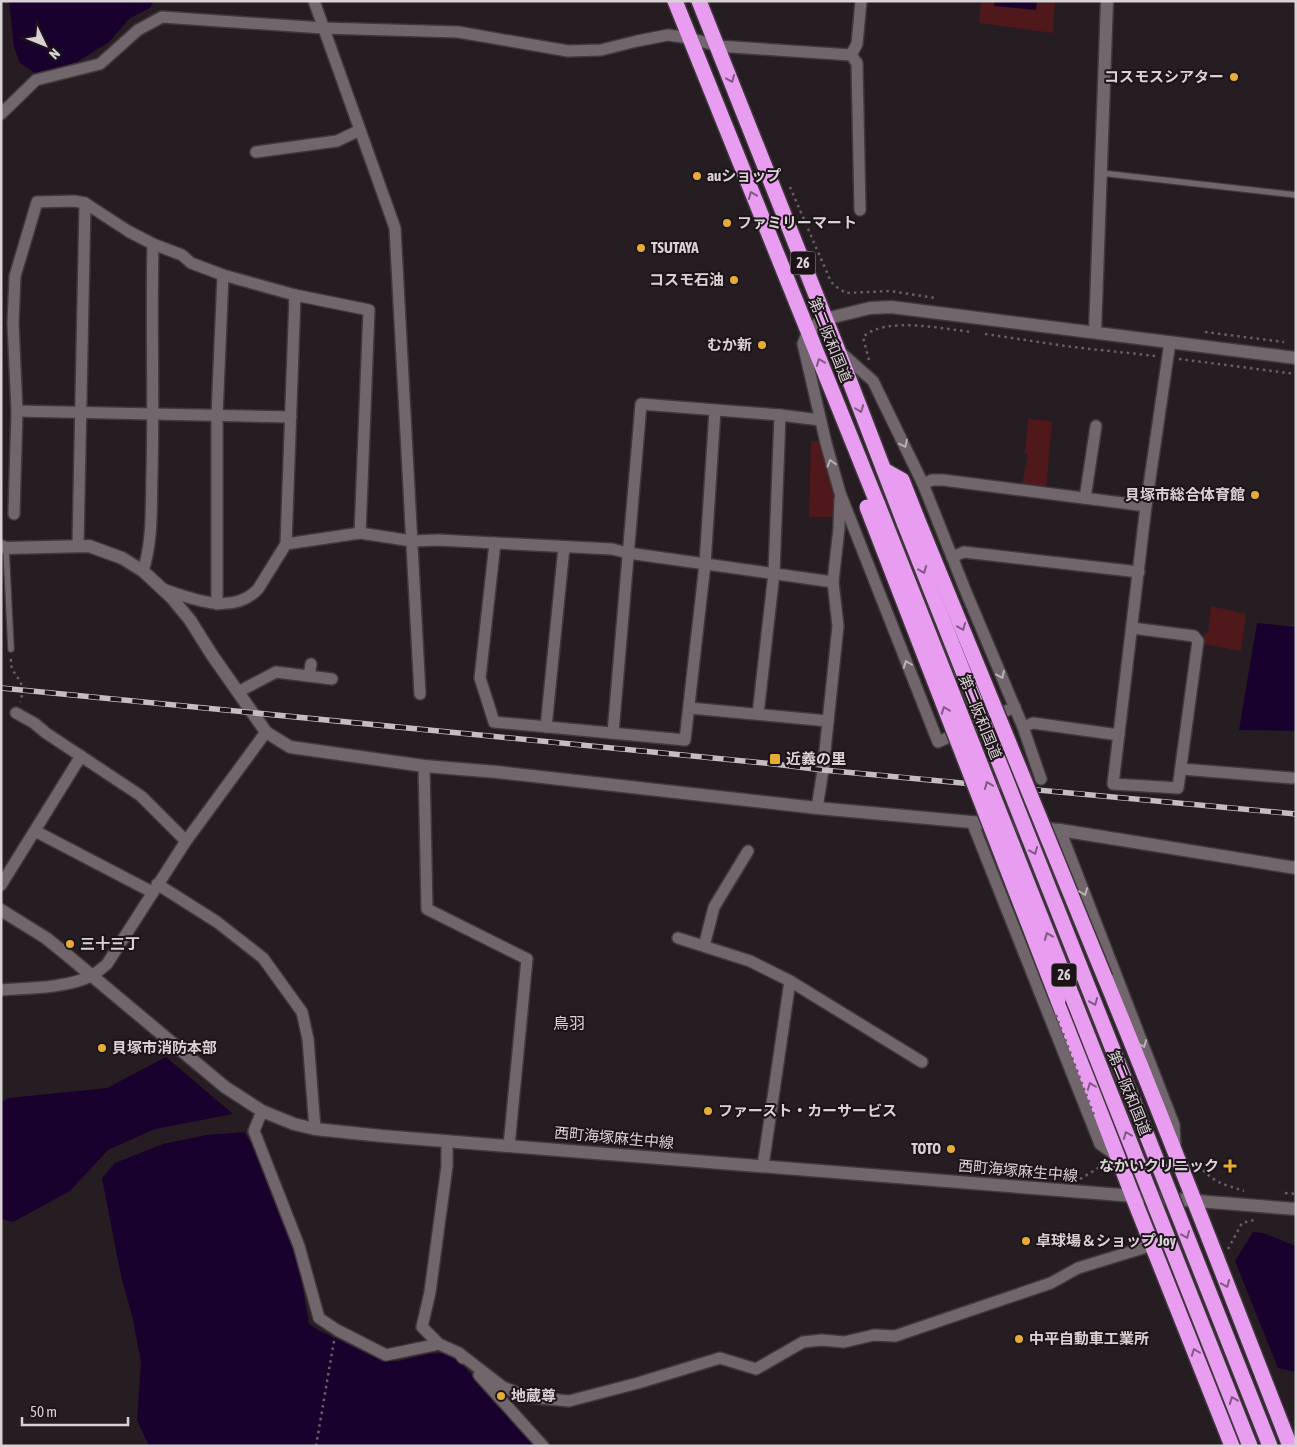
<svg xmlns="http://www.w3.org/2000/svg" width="1297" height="1447" viewBox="0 0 1297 1447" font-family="'Asap Condensed','Noto Sans JP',sans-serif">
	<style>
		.green { fill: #4f181a }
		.water { fill: #19012d }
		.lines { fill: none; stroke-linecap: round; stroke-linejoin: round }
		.lane-casing { stroke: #3f383c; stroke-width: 8 }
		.street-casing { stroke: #3f383c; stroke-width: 14 }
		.secondary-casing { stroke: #3f383c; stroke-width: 15 }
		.highway-casing { stroke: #3f383c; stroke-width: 18 }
		.path { stroke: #686065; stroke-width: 2.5; stroke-dasharray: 2.5 4; stroke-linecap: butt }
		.lane { stroke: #70666c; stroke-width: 5.5 }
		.street { stroke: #70666c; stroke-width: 11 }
		.secondary { stroke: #70666c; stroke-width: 12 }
		.highway { stroke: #e89df0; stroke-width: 15 }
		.rail-casing { stroke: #c4bdc1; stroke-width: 5.5 }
		.rail { stroke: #1d1419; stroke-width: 4; stroke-dasharray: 11; stroke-linecap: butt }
		.highway-bridge-casing { stroke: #3f383c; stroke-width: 18; stroke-linecap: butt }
		.path-bridge { stroke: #686065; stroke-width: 2.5; stroke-dasharray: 2.5 4; stroke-linecap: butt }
		.highway-bridge { stroke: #e89df0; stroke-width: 15 }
		.oneway { stroke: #825884 }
		.oneway2 { stroke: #b9b2b6 }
		.poi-dot { fill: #e7ac36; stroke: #1d1419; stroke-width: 2 }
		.labels { text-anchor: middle; stroke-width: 4; stroke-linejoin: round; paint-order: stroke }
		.shield { fill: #1d1419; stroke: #a0999d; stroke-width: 1 }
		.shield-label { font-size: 14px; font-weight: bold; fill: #d8d2d5 }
		.poi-label { font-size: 15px; font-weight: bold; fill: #d8d2d5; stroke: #1d1419; text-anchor: start }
		.street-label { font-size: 15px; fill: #d8d2d5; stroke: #1d1419 }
		.neighbourhood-label { font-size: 16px; fill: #d8d2d5; stroke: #1d1419 }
	</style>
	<rect width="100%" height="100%" fill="#261d23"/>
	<g class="green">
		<path d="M 981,1 L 1055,1 L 1053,33 L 979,23 Z"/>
		<path d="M 1028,419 L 1052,421 L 1046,490 L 1021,489 L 1028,455 L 1025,453 Z"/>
		<path d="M 811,441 L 823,441 L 839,493 L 838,517 L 809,517 Z"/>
		<path d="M 1211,606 L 1246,614 L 1241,651 L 1203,644 L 1204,633 L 1208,633 Z"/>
	</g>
	<g class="water">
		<path d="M 9,1 L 154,1 L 150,8 L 130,18 L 109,42 L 77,62 L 35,73 L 20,63 L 14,48 Z"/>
		<path d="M 995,1 L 1037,1 L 1036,10 L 994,6 Z"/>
		<path d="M 1257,623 L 1296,627 L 1296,731 L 1239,730 Z"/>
		<path d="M 166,1057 L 233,1114 L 155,1129 L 108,1150 L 70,1191 L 13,1222 L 1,1219 L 1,1102 L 9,1098 L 107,1088 Z"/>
		<path d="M 244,1132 L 259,1156 L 297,1254 L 309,1324 L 318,1330 L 382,1361 L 399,1361 L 429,1354 L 443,1353 L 459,1361 L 535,1446 L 149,1446 L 137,1420 L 141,1363 L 133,1319 L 121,1276 L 102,1178 L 115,1163 L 163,1144 L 206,1135 Z"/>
		<path d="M 1253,1232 L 1263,1233 L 1296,1246 L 1296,1372 L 1278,1368 L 1235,1261 Z"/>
	</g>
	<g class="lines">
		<defs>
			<g id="lane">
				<path d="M 1101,173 L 1296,195"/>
				<path d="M 6,548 L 11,649"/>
			</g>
			<g id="street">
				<path d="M 314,1 L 395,228 L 420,694"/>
				<path d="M 851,55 L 857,44 L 861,1"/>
				<path d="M 1,114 L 36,80 L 100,64 L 138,30 L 162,17 L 323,28 L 458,32 L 568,51 L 601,50 L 637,41 L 668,35 L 689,38 L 718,46 L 851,55 L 857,63 L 860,210"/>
				<path d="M 256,152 L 337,141 L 360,130"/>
				<path d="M 808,331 L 803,344 L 826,443 L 840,493 L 938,742 L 1015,707"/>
				<path d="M 838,350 L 873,381 L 923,484 L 966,592 L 1023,727 L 1041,779"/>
				<path d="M 17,411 L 291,417"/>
				<path d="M 923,484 L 932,480 L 943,480 L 1146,506"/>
				<path d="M 1085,498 L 1096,426"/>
				<path d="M 14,514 L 17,411 L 13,323 L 15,276 L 37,202 L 74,201 L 85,203 L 128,231 L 153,244 L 182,255 L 191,263 L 223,275 L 295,295 L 369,310 L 360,533"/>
				<path d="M 495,543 L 480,678 L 494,722 L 685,740 L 705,564 L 715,410"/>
				<path d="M 286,544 L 295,295"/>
				<path d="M 78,545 L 85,203"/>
				<path d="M 952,557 L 964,552 L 1139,572"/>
				<path d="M 143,571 C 153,540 151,506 152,473 C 154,396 151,320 153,244"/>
				<path d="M 163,589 C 192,599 233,616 258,589 L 286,544 L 360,533 L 412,541 L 438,540 L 612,549 L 628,553 L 833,582"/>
				<path d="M 217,604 L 217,415 L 223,275"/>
				<path d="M 1132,628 L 1194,636 L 1198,641 L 1178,788 L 1113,784 L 1146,506 L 1170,342"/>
				<path d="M 309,676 L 311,664"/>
				<path d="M 238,692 L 276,672 L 332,679"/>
				<path d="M 690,708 L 828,721"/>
				<path d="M 16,713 L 34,723 L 46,733 L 141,796 L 186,841"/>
				<path d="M 758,714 L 774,573 L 780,415"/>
				<path d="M 546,727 L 564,547"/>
				<path d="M 1023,727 L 1033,723 L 1119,735"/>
				<path d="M 613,733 L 641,404 L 780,415 L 820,420"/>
				<path d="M 424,766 L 427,909 L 527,959 L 509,1146"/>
				<path d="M 1182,769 L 1292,778"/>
				<path d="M 817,808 L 823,770 L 838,626 L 833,582 L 839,528 L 840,499"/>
				<path d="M 972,822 L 1100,1144 L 1118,1157"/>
				<path d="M 1060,830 L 1174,1125 L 1175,1145"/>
				<path d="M 35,831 L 152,892"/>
				<path d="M 157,884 L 217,922 L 263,958 L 302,1012 L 308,1039 L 315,1129"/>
				<path d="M 1,885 L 81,756"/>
				<path d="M 678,938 L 750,961 L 790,981 L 922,1062"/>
				<path d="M 704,946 L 714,907 L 748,851"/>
				<path d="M 1,990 C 28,988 67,988 91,976 C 97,973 102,968 107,964 L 186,841 L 266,732"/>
				<path d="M 262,1111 L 254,1131 L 299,1246 L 319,1318 L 337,1330 L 386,1355 L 439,1344"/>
				<path d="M 447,1141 L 447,1166 L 430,1292 L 422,1327 L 439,1344 L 459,1353 L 463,1358"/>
				<path d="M 763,1166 L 790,981"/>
				<path d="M 459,1353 L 503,1387 L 528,1397 L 569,1401 L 638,1383 L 720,1358 L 756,1369 L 803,1342 L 822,1340 L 844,1342 L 874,1335 L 895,1336 L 1051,1283 L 1078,1268 L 1153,1245"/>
				<path d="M 479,1375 L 543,1446"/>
			</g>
			<g id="secondary">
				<path d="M 808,331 L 825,319 L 870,308 L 891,307 L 1296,358"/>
				<path d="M 1095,332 L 1107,1"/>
				<path d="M 1,546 L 6,548 L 89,546 L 122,558 L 143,571 L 171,597 L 190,620 L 212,655 L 266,732 L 290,747 L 424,766 L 497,772 L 817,808 L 1060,830 L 1296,868"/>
				<path d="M 1,910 L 46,938 L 67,955 L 225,1087 L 262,1111 L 294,1124 L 315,1129 L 382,1136 L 1296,1209"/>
			</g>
			<g id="highway">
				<path d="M 675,1 L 878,505"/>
				<path d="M 699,1 L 837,348 L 905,525"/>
				<path d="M 884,470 L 902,480 L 917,518"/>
				<path d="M 1105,978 C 1169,1133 1229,1290 1290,1446"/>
				<path d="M 1058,1000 L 1133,1197 L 1232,1446"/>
			</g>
		</defs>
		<use href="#lane" class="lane-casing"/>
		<use href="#street" class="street-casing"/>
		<use href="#secondary" class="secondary-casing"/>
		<use href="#highway" class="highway-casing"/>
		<g class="path">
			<path d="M 790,187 L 831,282 L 838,288 L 846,293 L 890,291 L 935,298"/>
			<path d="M 1205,332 L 1284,342"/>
			<path d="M 985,334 L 1072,347 L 1156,356"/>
			<path d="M 1179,359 L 1296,374"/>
			<path d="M 869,360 L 863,337 C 885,316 943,329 972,332"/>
			<path d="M 11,659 C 9,677 29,678 20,702"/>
			<path d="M 1199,1165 C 1213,1183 1223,1184 1244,1191"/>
			<path d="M 1080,1179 L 1100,1167 L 1099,1158"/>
			<path d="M 1285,1193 L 1296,1194"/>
			<path d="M 1228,1249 L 1242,1223 L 1254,1220"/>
			<path d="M 316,1446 L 334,1341"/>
		</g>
		<use href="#lane" class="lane"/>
		<use href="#street" class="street"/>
		<use href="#secondary" class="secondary"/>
		<use href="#highway" class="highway"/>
		<defs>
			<path id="rail" d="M 1,688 L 774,764 L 823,770 L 1296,814"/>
		</defs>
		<use href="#rail" class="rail-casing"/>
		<use href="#rail" class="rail"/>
		<defs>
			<g id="highway-bridge">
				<path d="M 878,505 L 1250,1446"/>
				<path d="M 867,507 L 1058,1000"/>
				<path d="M 917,518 L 1105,978"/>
				<path d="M 905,525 L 1270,1446"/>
			</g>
		</defs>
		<use href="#highway-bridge" class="highway-bridge-casing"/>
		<path class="path-bridge" d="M 1056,1015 L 1094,1115"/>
		<use href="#highway-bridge" class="highway-bridge"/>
	</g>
	<defs><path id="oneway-chevron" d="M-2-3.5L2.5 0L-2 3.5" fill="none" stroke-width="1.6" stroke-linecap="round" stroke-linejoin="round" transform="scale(1.25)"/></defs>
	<g class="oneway">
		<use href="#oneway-chevron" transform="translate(731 79) rotate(68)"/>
		<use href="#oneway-chevron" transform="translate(752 195) rotate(-112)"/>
		<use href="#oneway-chevron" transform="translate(820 362) rotate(-112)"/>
		<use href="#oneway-chevron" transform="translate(860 409) rotate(69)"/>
		<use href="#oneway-chevron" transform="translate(923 570) rotate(68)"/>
		<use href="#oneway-chevron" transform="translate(962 627) rotate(68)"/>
		<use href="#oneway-chevron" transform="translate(945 710) rotate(-111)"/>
		<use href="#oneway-chevron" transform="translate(988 785) rotate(-112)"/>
		<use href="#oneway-chevron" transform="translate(1034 851) rotate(68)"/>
		<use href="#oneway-chevron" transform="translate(1048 936) rotate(-112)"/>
		<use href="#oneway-chevron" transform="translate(1094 1002) rotate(68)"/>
		<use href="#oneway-chevron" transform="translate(1091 1086) rotate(-111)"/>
		<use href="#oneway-chevron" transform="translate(1127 1135) rotate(-112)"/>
		<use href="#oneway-chevron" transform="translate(1186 1235) rotate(68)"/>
		<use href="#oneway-chevron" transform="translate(1226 1284) rotate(68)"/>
		<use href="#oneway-chevron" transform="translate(1195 1352) rotate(-111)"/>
		<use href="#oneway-chevron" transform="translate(1233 1400) rotate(-112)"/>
	</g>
	<g class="oneway2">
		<use href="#oneway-chevron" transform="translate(904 444) rotate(64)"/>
		<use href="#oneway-chevron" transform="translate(831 463) rotate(-106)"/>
		<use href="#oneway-chevron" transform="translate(907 664) rotate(-111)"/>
		<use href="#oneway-chevron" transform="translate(1001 675) rotate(67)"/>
		<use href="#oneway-chevron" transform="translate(1084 892) rotate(69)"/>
		<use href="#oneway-chevron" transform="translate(1143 1044) rotate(69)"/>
	</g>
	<g class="poi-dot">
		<circle cx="1234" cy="77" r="5"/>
		<circle cx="697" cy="176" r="5"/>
		<circle cx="727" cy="223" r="5"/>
		<circle cx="641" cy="248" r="5"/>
		<circle cx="734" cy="280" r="5"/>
		<circle cx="762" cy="345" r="5"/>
		<circle cx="1255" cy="495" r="5"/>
		<rect x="769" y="753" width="12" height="12" rx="2.5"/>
		<circle cx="70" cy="944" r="5"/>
		<circle cx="102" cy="1048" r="5"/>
		<circle cx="708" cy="1111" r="5"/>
		<circle cx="951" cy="1149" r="5"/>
		<path d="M1227.5 1158.5h5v5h5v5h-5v5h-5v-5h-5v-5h5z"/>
		<circle cx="1026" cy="1241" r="5"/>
		<circle cx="1019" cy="1339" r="5"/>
		<circle cx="501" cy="1396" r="5"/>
	</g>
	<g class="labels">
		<g class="shield">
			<rect x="790.5" y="251.5" width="25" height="23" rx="4"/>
			<rect x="1051.5" y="963.5" width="25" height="23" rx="4"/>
		</g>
		<g class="shield-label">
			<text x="803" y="268">26</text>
			<text x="1064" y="980">26</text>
		</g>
		<g class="poi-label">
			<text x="1224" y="82" text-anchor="end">コスモスシアター</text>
			<text x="707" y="181">auショップ</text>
			<text x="737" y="228">ファミリーマート</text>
			<text x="651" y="253">TSUTAYA</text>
			<text x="724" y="285" text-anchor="end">コスモ石油</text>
			<text x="752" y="350" text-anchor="end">むか新</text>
			<text x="1245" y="500" text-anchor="end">貝塚市総合体育館</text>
			<text x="786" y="764">近義の里</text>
			<text x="80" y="949">三十三丁</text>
			<text x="112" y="1053">貝塚市消防本部</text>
			<text x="718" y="1116">ファースト・カーサービス</text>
			<text x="941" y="1154" text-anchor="end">TOTO</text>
			<text x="1219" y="1171" text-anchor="end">なかいクリニック</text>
			<text x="1036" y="1246">卓球場＆ショップ Joy</text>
			<text x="1029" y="1344">中平自動車工業所</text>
			<text x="511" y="1401">地蔵尊</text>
		</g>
		<g class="street-label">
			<text transform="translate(830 340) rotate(68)" y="5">第二阪和国道</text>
			<text transform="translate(980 717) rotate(68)" y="5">第二阪和国道</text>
			<text transform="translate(1129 1093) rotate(68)" y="5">第二阪和国道</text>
			<text transform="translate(614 1138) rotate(5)" y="5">西町海塚麻生中線</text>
			<text transform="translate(1018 1171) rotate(5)" y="5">西町海塚麻生中線</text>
		</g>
		<g class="neighbourhood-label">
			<text x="569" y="1029">鳥羽</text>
		</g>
	</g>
	<rect width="1297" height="1447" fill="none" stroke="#d8d2d5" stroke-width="5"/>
	<g transform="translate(45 45) rotate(133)" stroke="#1d1419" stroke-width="4" paint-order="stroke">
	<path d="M0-4L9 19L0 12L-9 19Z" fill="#d8d2d5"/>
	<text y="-8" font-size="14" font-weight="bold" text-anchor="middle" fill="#d8d2d5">N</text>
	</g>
	<path d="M22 1417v8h106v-8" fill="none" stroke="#d8d2d5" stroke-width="2.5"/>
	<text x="30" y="1417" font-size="15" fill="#d8d2d5" stroke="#1d1419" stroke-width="4" paint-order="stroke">50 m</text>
</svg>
